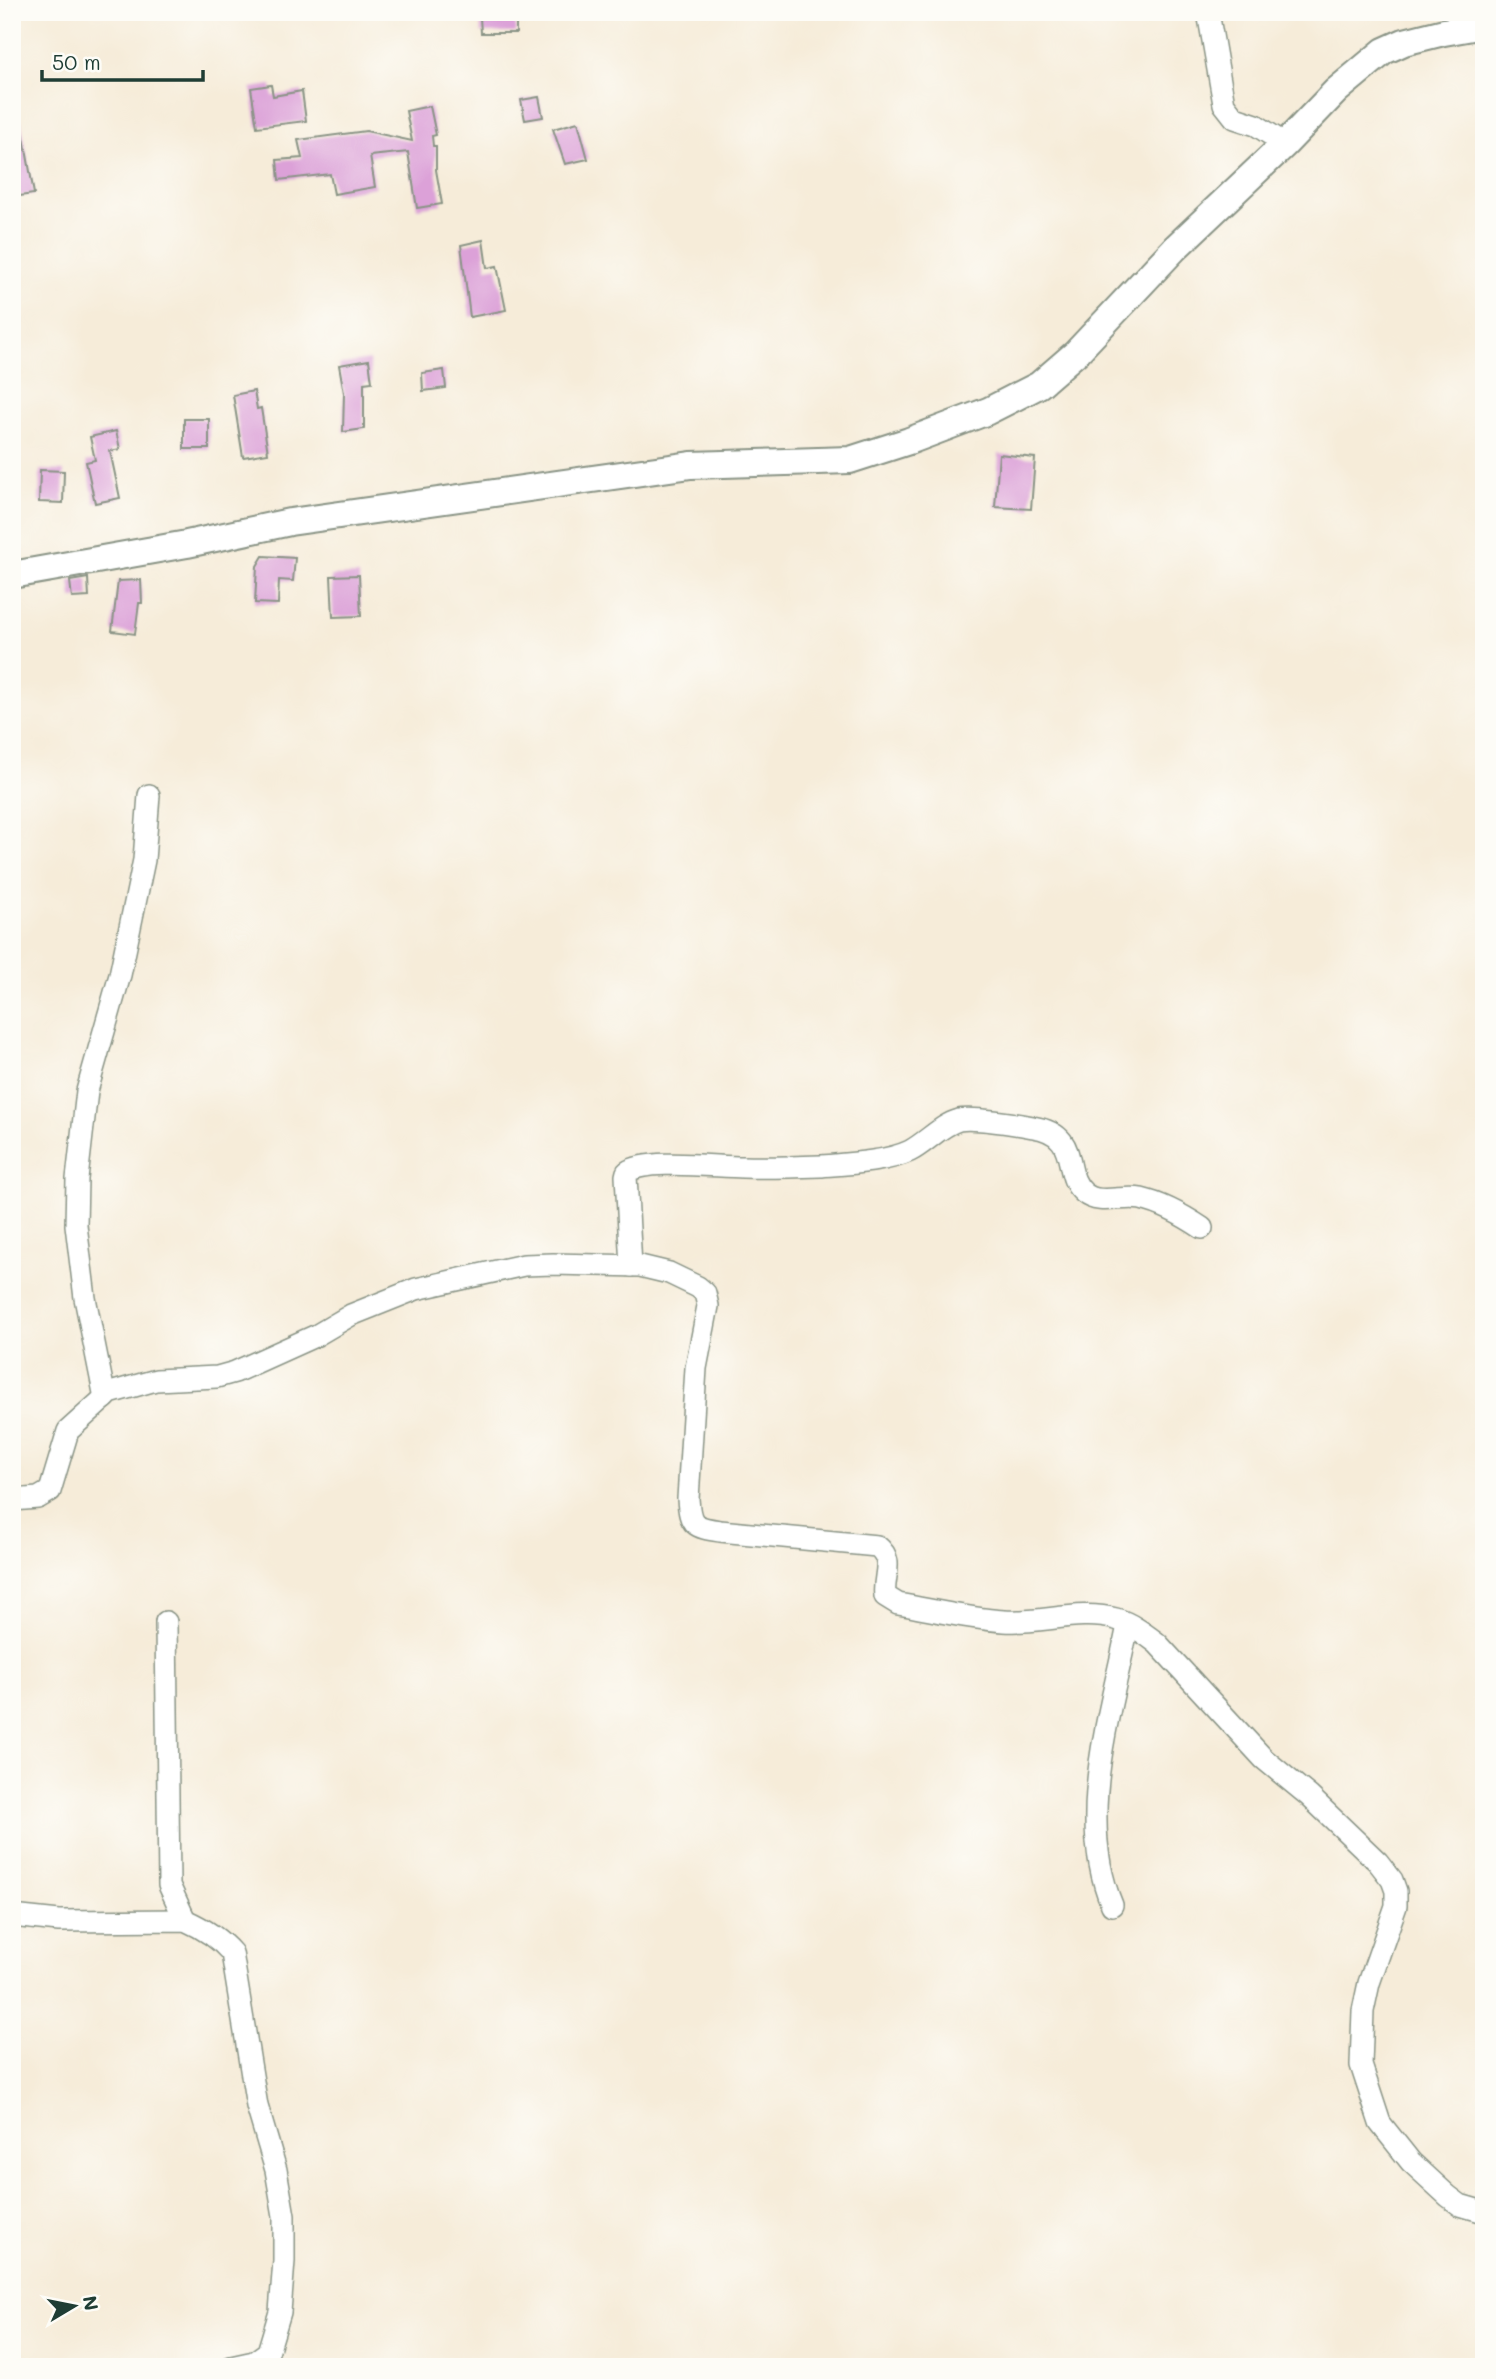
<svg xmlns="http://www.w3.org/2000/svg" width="1496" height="2379" viewBox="0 0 1496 2379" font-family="Mali,sans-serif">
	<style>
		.building { fill: #dca1d8 }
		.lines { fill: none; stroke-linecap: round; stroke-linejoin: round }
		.minor-casing { stroke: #8a9486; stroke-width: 24 }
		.tertiary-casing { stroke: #8a9486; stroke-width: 30 }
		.minor { stroke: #fff; stroke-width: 21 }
		.tertiary { stroke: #fff; stroke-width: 26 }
	</style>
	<rect width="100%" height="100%" fill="#fdfcf7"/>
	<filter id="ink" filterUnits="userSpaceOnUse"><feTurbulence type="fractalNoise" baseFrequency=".0143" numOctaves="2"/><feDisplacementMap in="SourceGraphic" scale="14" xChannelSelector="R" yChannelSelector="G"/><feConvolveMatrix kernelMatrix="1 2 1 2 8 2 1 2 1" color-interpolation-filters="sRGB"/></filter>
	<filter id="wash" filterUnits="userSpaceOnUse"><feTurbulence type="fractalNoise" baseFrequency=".00686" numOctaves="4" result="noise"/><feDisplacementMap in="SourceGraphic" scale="28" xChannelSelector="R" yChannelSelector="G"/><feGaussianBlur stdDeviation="1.57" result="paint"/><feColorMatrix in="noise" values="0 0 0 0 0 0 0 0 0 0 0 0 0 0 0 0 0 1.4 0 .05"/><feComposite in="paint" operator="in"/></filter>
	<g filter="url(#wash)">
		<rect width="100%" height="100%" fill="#f6ecd9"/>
		<g id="blocks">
			<g class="building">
				<path d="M 516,16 L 516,33 L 481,33 L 480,17 Z"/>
				<path d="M 271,85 L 273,96 L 302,91 L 306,121 L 257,127 L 251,88 Z"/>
				<path d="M 539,97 L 543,117 L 525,120 L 521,100 Z"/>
				<path d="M 430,106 L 436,135 L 432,136 L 433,146 L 436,146 L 436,170 L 442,204 L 417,208 L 408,152 L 370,156 L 375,187 L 334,194 L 330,174 L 279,180 L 277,160 L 302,158 L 298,140 L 366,131 L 412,141 L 406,111 Z"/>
				<path d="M 21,121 L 34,194 L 12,197 L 12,122 Z"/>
				<path d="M 578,122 L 588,159 L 565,164 L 553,129 Z"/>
				<path d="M 483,240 L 487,268 L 497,266 L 506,310 L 470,317 L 461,245 Z"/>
				<path d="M 369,360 L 372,382 L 364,383 L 364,429 L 343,432 L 344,393 L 339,365 Z"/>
				<path d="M 444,370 L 446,388 L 423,391 L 422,373 Z"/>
				<path d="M 254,391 L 257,409 L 261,408 L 268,453 L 243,457 L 233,395 Z"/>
				<rect x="184" y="419" width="25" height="30"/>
				<path d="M 116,431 L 120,449 L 110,451 L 120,498 L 95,503 L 86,462 L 95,460 L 90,437 Z"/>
				<path d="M 999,454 L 1035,458 L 1031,509 L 995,507 Z"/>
				<path d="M 40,470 L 64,471 L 63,503 L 39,502 Z"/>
				<path d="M 263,556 L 295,558 L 293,581 L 279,580 L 278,604 L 255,603 L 257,566 Z"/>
				<path d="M 359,575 L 361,616 L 333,617 L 331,576 Z"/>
				<path d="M 88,578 L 89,597 L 72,598 L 70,581 Z"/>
				<path d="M 141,580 L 142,603 L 139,603 L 135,634 L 112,631 L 118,581 Z"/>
			</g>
		</g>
	</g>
	<g filter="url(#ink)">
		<use href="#blocks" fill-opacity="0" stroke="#8a9486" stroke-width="2"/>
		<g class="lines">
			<defs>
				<g id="minor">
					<path d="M 1208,12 L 1224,104 L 1235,118 L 1256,125 L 1285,144"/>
					<path d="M 631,1266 L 626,1176 L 627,1172 C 647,1158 716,1167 742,1167 C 769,1168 795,1167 822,1166 C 847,1164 887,1162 910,1151 C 927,1142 941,1125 959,1120 C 972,1117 1018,1124 1033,1127 C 1083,1135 1060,1173 1084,1193 C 1099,1206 1123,1195 1141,1199 C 1163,1204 1184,1216 1202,1228"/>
					<path d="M 105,1398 L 85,1298 L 76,1225 L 77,1179 L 87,1091 L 120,975 L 144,860 L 149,795"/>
					<path d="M 12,1500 L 38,1498 L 50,1491 L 68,1431 L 110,1393 L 156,1380 L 217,1377 L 235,1372 L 317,1335 L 351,1315 L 416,1289 L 524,1265 L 553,1264 L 640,1266 L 669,1273 L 698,1287 L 705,1293 L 708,1306 L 696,1368 L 688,1499 C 690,1526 694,1527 720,1531 L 877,1546 C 896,1561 882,1576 885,1596 L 898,1604 C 933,1610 968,1619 1004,1621 C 1041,1624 1079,1609 1116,1619 C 1131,1623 1145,1634 1157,1643 L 1264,1759 L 1309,1796 L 1378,1862 L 1392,1880 L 1396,1891 L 1396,1906 L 1369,1983 L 1363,2011 L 1361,2065 L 1380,2123 L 1411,2162 L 1448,2196 L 1460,2205 L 1484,2212"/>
					<path d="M 166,1622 L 169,1885 L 185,1920"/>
					<path d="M 1112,1905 C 1075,1817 1111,1713 1128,1625"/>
					<path d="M 12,1916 L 59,1921 L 185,1920 C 203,1928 219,1938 232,1953 L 257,2106 L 276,2170 L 284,2216 L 284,2261 L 280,2312 L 268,2352 L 254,2362 L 231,2367"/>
				</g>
				<path id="tertiary" d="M 12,575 L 187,544 L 290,522 L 691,465 L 850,460 L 909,441 L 988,411 L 1039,385 L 1076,353 L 1175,248 L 1285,144 L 1336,91 L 1384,51 L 1404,42 L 1444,32 L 1484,25"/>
			</defs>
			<use href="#minor" class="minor-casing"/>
			<use href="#tertiary" class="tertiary-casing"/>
			<use href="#minor" class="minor"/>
			<use href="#tertiary" class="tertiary"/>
		</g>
	</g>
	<rect width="1496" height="2379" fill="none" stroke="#fdfcf7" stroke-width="42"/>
	<g transform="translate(74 2306) rotate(80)" stroke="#fdfcf7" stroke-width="5" paint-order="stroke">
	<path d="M0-5L12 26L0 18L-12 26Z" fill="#1f3d34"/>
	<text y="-10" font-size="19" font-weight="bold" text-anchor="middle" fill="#1f3d34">N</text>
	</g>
	<path d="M42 70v10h161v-10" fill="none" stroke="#1f3d34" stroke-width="3.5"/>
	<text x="52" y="70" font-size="21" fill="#1f3d34" stroke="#fdfcf7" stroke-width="5" paint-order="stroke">50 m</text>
</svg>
